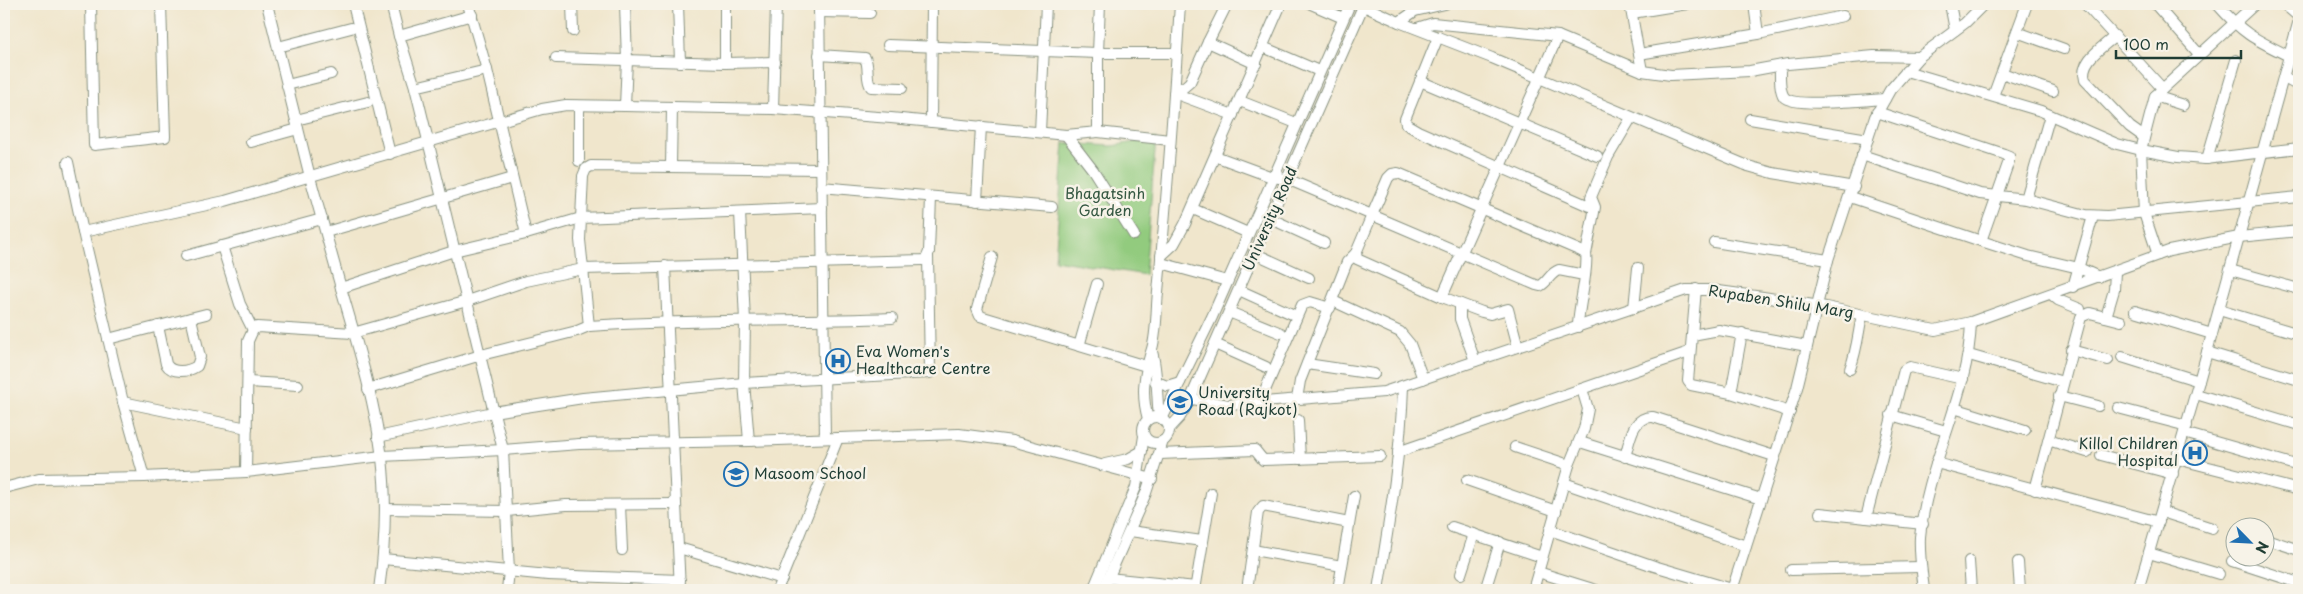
<svg xmlns="http://www.w3.org/2000/svg" width="2303" height="594" viewBox="0 0 2303 594" font-family="'Playpen Sans',sans-serif">
	<style>
		.green { fill: #92cb7e; stroke: #588459 }
		.lines { fill: none; stroke-linecap: round; stroke-linejoin: round }
		.minor-casing { stroke: #889280; stroke-width: 12 }
		.minor { stroke: #fff; stroke-width: 10 }
		.labels { text-anchor: middle; stroke-width: 5; stroke-linejoin: round; paint-order: stroke }
		.park-label { font-size: 15px; fill: #365943; stroke: #f7f3e8 }
		.street-label { font-size: 15px; fill: #1f3d34; stroke: #f7f3e8 }
		.poi-label { font-size: 15px; fill: #1f3d34; stroke: #f7f3e8; text-anchor: start }
	</style>
	<rect width="100%" height="100%" fill="#f7f3e8"/>
	<filter id="ink" filterUnits="userSpaceOnUse"><feTurbulence type="fractalNoise" baseFrequency=".02" numOctaves="2"/><feDisplacementMap in="SourceGraphic" scale="10" xChannelSelector="R" yChannelSelector="G"/><feConvolveMatrix kernelMatrix="1 2 1 2 8 2 1 2 1" color-interpolation-filters="sRGB"/></filter>
	<filter id="wash" filterUnits="userSpaceOnUse"><feTurbulence type="fractalNoise" baseFrequency=".0096" numOctaves="4" result="noise"/><feDisplacementMap in="SourceGraphic" scale="20" xChannelSelector="R" yChannelSelector="G"/><feGaussianBlur stdDeviation="1.12" result="paint"/><feColorMatrix in="noise" values="0 0 0 0 0 0 0 0 0 0 0 0 0 0 0 0 0 1.4 0 .05"/><feComposite in="paint" operator="in"/></filter>
	<g filter="url(#wash)">
		<rect width="100%" height="100%" fill="#f0e6cc"/>
		<path class="green" d="M 1156,138 L 1145,275 L 1055,260 L 1064,143 L 1112,146 Z"/>
	</g>
	<g filter="url(#ink)">
		<g class="lines">
			<defs>
				<g id="minor">
					<path d="M 91,4 L 94,145 L 165,137 L 161,4"/>
					<path d="M 267,4 L 310,177 L 341,288 L 454,251 L 526,234"/>
					<path d="M 353,4 L 390,154"/>
					<path d="M 391,4 L 399,36"/>
					<path d="M 468,4 L 487,70 L 526,234 L 581,218 L 822,208"/>
					<path d="M 572,4 L 573,31"/>
					<path d="M 678,4 L 680,62"/>
					<path d="M 725,4 L 725,63"/>
					<path d="M 819,4 L 825,438"/>
					<path d="M 1227,4 L 1208,42 L 1256,64"/>
					<path d="M 1311,4 L 1343,18"/>
					<path d="M 1359,4 L 1399,22 L 1415,11 L 1445,4"/>
					<path d="M 1630,4 L 1642,71"/>
					<path d="M 1754,4 L 1758,34"/>
					<path d="M 1950,4 L 1955,30"/>
					<path d="M 2085,4 L 2162,88"/>
					<path d="M 2155,4 L 2199,54"/>
					<path d="M 2217,4 C 2243,34 2254,39 2289,56"/>
					<path d="M 2284,4 L 2299,17"/>
					<path d="M 819,12 L 870,13"/>
					<path d="M 1632,13 L 1687,4"/>
					<path d="M 472,15 L 399,36 L 415,87 L 503,450 L 509,571 L 507,590"/>
					<path d="M 1399,22 L 1492,58 L 1748,166 L 1773,173 L 1854,187"/>
					<path d="M 1417,28 L 1433,23 L 1558,36 L 1642,71 L 1671,75 L 1750,71 L 1788,64 L 1874,56 L 1919,57"/>
					<path d="M 2017,32 L 2064,49"/>
					<path d="M 2115,36 C 2102,48 2079,61 2085,80 L 2130,127 L 2144,137"/>
					<path d="M 1438,37 L 1405,119 L 1406,124 L 1418,131 L 1589,206"/>
					<path d="M 888,45 L 1098,53 L 1177,53"/>
					<path d="M 278,47 L 351,28"/>
					<path d="M 1263,47 L 1319,71"/>
					<path d="M 1639,54 L 1758,34 L 1843,16"/>
					<path d="M 819,55 L 865,58 C 870,67 865,79 871,87 L 902,88"/>
					<path d="M 556,58 L 725,63 L 775,62"/>
					<path d="M 1780,66 C 1780,74 1779,90 1784,97 C 1793,108 1868,100 1885,99"/>
					<path d="M 1906,71 L 2041,111 L 2117,144 L 2141,150 L 2178,157 L 2205,159 L 2299,148"/>
					<path d="M 2002,73 L 2053,91"/>
					<path d="M 2284,78 L 2299,86"/>
					<path d="M 1420,81 L 1597,156"/>
					<path d="M 287,85 L 331,74"/>
					<path d="M 415,87 L 487,70"/>
					<path d="M 1175,87 L 1183,88 L 1190,82 L 1208,42"/>
					<path d="M 1174,93 L 1233,115"/>
					<path d="M 1993,96 L 2027,4"/>
					<path d="M 2155,96 L 2183,105"/>
					<path d="M 1240,101 L 1296,123"/>
					<path d="M 625,106 L 773,109 L 891,118 L 1066,135 L 1098,132 L 1098,53 L 1100,4"/>
					<path d="M 773,109 L 776,4"/>
					<path d="M 1750,119 L 1868,139"/>
					<path d="M 296,120 L 368,102"/>
					<path d="M 931,122 L 932,4"/>
					<path d="M 1040,132 L 1046,4"/>
					<path d="M 1098,132 L 1170,140"/>
					<path d="M 1066,135 L 1093,170 L 1134,235"/>
					<path d="M 251,142 L 298,129"/>
					<path d="M 1862,155 L 1980,194 L 2026,199 L 2086,215 L 2107,216 L 2299,197"/>
					<path d="M 1215,156 L 1272,177 L 1287,179 L 1372,215 L 1356,253 L 1357,259 L 1442,297 L 1558,36"/>
					<path d="M 2207,159 L 2236,60"/>
					<path d="M 579,161 L 579,106"/>
					<path d="M 68,162 L 83,232"/>
					<path d="M 671,166 L 672,108"/>
					<path d="M 821,187 L 1052,207"/>
					<path d="M 1850,197 L 1981,241 L 2009,161 L 2009,156 L 2004,154 L 1877,112"/>
					<path d="M 2026,199 L 2050,115"/>
					<path d="M 977,201 L 981,126"/>
					<path d="M 1193,209 L 1248,233"/>
					<path d="M 740,212 L 745,321 L 744,383 L 749,441"/>
					<path d="M 1269,218 L 1324,243"/>
					<path d="M 326,232 L 512,178"/>
					<path d="M 1981,241 L 2028,256 L 2079,268 L 2099,277"/>
					<path d="M 1714,242 L 1828,260"/>
					<path d="M 222,246 L 240,304 L 253,330"/>
					<path d="M 1254,253 L 1309,278"/>
					<path d="M 1586,254 L 1595,207 L 1591,197 L 1608,157 L 1631,118"/>
					<path d="M 2158,255 L 2144,213 L 2141,150 L 2155,96 L 2255,4"/>
					<path d="M 186,256 L 322,219"/>
					<path d="M 1161,256 L 1174,244 L 1185,224 L 1281,4"/>
					<path d="M 992,257 L 977,309 L 980,316 L 1146,366"/>
					<path d="M 1161,263 L 1227,281"/>
					<path d="M 665,266 L 680,590"/>
					<path d="M 2230,270 L 2299,289"/>
					<path d="M 2073,287 L 2093,216"/>
					<path d="M 341,288 C 357,343 375,401 382,458 C 387,501 385,547 379,590"/>
					<path d="M 1696,289 L 1688,381 L 1691,385 L 1731,393 L 1790,412"/>
					<path d="M 1239,290 L 1292,314"/>
					<path d="M 2051,294 L 2058,300 L 2080,309"/>
					<path d="M 1442,297 L 1482,312 L 1490,314 L 1508,309 L 1518,347"/>
					<path d="M 1333,301 L 1400,332 L 1410,344 L 1423,379"/>
					<path d="M 1460,304 L 1460,319 L 1475,361"/>
					<path d="M 1634,308 L 1638,268"/>
					<path d="M 2219,310 L 2299,334"/>
					<path d="M 2135,311 L 2212,334"/>
					<path d="M 1229,312 L 1281,333"/>
					<path d="M 2106,317 L 2114,290 L 2115,272"/>
					<path d="M 158,326 L 166,364 C 172,374 188,372 197,366 L 200,357 L 191,318"/>
					<path d="M 589,326 L 580,240 L 583,176 L 586,169 L 591,166 L 821,169"/>
					<path d="M 1578,327 C 1578,307 1589,270 1586,254 L 1581,251 L 1398,173 L 1392,174 L 1388,178 L 1372,215 L 1536,285 L 1540,286 C 1548,282 1550,273 1559,270 L 1584,275"/>
					<path d="M 1692,335 L 1719,330 L 1807,346"/>
					<path d="M 108,339 L 206,314"/>
					<path d="M 1215,344 L 1266,367"/>
					<path d="M 1079,346 L 1097,284"/>
					<path d="M 2071,350 L 2108,360"/>
					<path d="M 1152,352 C 1157,366 1157,400 1159,417"/>
					<path d="M 2207,352 L 2299,380"/>
					<path d="M 1969,355 L 2063,382"/>
					<path d="M 2122,357 L 2199,381"/>
					<path d="M 1307,364 L 1374,374"/>
					<path d="M 1850,369 C 1857,350 1858,335 1862,315"/>
					<path d="M 1155,381 L 1167,386 L 1180,382"/>
					<path d="M 248,382 L 298,385"/>
					<path d="M 368,389 L 481,355 L 577,331 L 589,326 C 690,319 791,322 892,318"/>
					<path d="M 1731,393 L 1742,333"/>
					<path d="M 2196,394 L 2299,425"/>
					<path d="M 1174,396 L 1229,405 L 1384,392 L 1686,290 L 1711,290 L 1763,297 L 1826,307 L 1935,330 L 1971,322 L 2169,251 L 2239,237 L 2299,231"/>
					<path d="M 2059,396 L 2098,406"/>
					<path d="M 1297,399 L 1300,381 L 1347,262 L 1356,253"/>
					<path d="M 123,402 L 247,428"/>
					<path d="M 1259,404 L 1302,305 L 1310,302 L 1330,308"/>
					<path d="M 1954,408 L 2025,430"/>
					<path d="M 2118,408 L 2187,426"/>
					<path d="M 1891,415 L 1946,431"/>
					<circle cx="1156" cy="430" r="13"/>
					<path d="M 1148,419 C 1141,394 1144,376 1151,352 C 1157,336 1156,310 1158,292 C 1167,196 1174,100 1180,4"/>
					<path d="M 1162,419 L 1212,317 L 1350,4"/>
					<path d="M 1298,420 L 1300,459"/>
					<path d="M 1169,429 L 1180,417 L 1190,400 L 1364,4"/>
					<path d="M 2184,433 L 2299,466"/>
					<path d="M 378,437 L 493,412 L 583,398 L 744,383 L 930,373 L 928,256"/>
					<path d="M 2048,440 L 2087,452"/>
					<path d="M 1580,442 L 1761,499"/>
					<path d="M 1515,447 L 1569,465"/>
					<path d="M 1398,452 L 1689,352"/>
					<path d="M 1160,454 L 1255,450 L 1263,460 L 1380,456"/>
					<path d="M 2101,455 L 2173,474"/>
					<path d="M 1625,457 C 1630,440 1632,416 1653,417 L 1774,456"/>
					<path d="M 2177,459 L 2299,490"/>
					<path d="M 1936,463 L 2159,522"/>
					<path d="M 1105,464 L 1128,459 L 1142,451"/>
					<path d="M 246,472 L 248,341 L 253,330 L 257,327 L 353,333 L 467,301 L 526,281 L 583,269 L 923,260 L 926,259 L 929,252 L 931,197"/>
					<path d="M 144,477 L 123,402 L 83,232 L 225,201 L 542,109 L 566,105 L 625,106 L 627,60 L 625,4"/>
					<path d="M 1467,480 L 1556,511"/>
					<path d="M 1564,483 L 1746,546"/>
					<path d="M 4,488 L 39,479 L 144,477 L 246,472 L 382,456 L 503,450 L 579,444 L 749,441 L 959,434 L 1012,441 L 1152,479"/>
					<path d="M 2035,490 L 2081,317 L 2090,313 L 2121,321"/>
					<path d="M 620,505 L 622,550"/>
					<path d="M 385,509 L 507,511 L 566,505 L 676,504"/>
					<path d="M 2162,512 L 2212,528"/>
					<path d="M 1820,513 L 1923,524"/>
					<path d="M 1866,518 L 1904,370 L 1910,367 L 1963,379"/>
					<path d="M 1452,527 L 1542,557"/>
					<path d="M 1550,530 L 1654,566 L 1732,589"/>
					<path d="M 1130,531 L 1202,541"/>
					<path d="M 2266,539 L 2299,550"/>
					<path d="M 679,548 L 782,579"/>
					<path d="M 1253,550 L 1342,566"/>
					<path d="M 2149,553 L 2219,574"/>
					<path d="M 383,559 L 548,575 L 680,580"/>
					<path d="M 1969,561 L 1971,590"/>
					<path d="M 2232,561 L 2299,583"/>
					<path d="M 2018,562 L 2020,590"/>
					<path d="M 1791,570 L 1920,567"/>
					<path d="M 1538,572 L 1596,590"/>
					<path d="M 1461,574 L 1474,534"/>
					<path d="M 1108,578 L 1196,587"/>
					<path d="M 1487,584 L 1500,542"/>
					<path d="M 777,590 L 838,438"/>
					<path d="M 1093,590 L 1136,487 L 1144,436"/>
					<path d="M 1103,590 L 1146,493 L 1163,441"/>
					<path d="M 1195,590 L 1211,493"/>
					<path d="M 1247,590 L 1258,512 L 1263,506 L 1349,523"/>
					<path d="M 1338,590 L 1354,496"/>
					<path d="M 1378,590 C 1389,522 1401,455 1403,386"/>
					<path d="M 1533,590 L 1569,465 L 1584,429 L 1588,409 L 1582,389"/>
					<path d="M 1732,590 L 1797,388 L 1828,260 L 1875,117 L 1890,90 L 1919,57 L 1965,23 L 1984,4"/>
					<path d="M 1924,590 C 1922,572 1919,555 1920,537 C 1927,463 1969,396 1971,322"/>
					<path d="M 2138,590 L 2199,381 L 2299,20"/>
				</g>
			</defs>
			<use href="#minor" class="minor-casing"/>
			<use href="#minor" class="minor"/>
		</g>
	</g>
	<defs>
		<symbol id="hospital-ring" viewBox="-11 -11 22 22"><circle r="9.5" fill="#f7f3e8" stroke="#1f6fb2" stroke-width="1.5"/><path d="M-5-5h3v3.5h4V-5h3V5h-3V1.5h-4V5h-3Z" fill="#1f6fb2"/></symbol>
		<symbol id="university-ring" viewBox="-11 -11 22 22"><circle r="9.5" fill="#f7f3e8" stroke="#1f6fb2" stroke-width="1.5"/><path d="M0-5L7-2L0 1L-7-2ZM-4 1L0 2.5L4 1V4Q0 6-4 4Z" fill="#1f6fb2"/></symbol>
	</defs>
	<g fill-rule="evenodd">
		<use href="#hospital-ring" x="824" y="347" width="28" height="28"/>
		<use href="#university-ring" x="1166" y="388" width="28" height="28"/>
		<use href="#hospital-ring" x="2181" y="439" width="28" height="28"/>
		<use href="#university-ring" x="722" y="460" width="28" height="28"/>
	</g>
	<g class="labels">
		<g class="park-label">
			<text x="1105" y="199">Bhagatsinh<tspan x="1105" dy="17">Garden</tspan></text>
		</g>
		<g class="street-label">
			<text transform="translate(1270 219) rotate(-66)" y="5">University Road</text>
			<text transform="translate(1781 302) rotate(9)" y="5">Rupaben Shilu Marg</text>
		</g>
		<g class="poi-label">
			<text x="856" y="357">Eva Women's<tspan x="856" dy="17">Healthcare Centre</tspan></text>
			<text x="1198" y="398">University<tspan x="1198" dy="17">Road (Rajkot)</tspan></text>
			<text x="2178" y="449" text-anchor="end">Killol Children<tspan x="2178" dy="17">Hospital</tspan></text>
			<text x="754" y="479">Masoom School</text>
		</g>
	</g>
	<rect width="2303" height="594" fill="none" stroke="#f7f3e8" stroke-width="20"/>
	<g transform="translate(2250 542) rotate(114)"><circle r="24" fill="#f7f3e8" stroke="#a1aaa0"/>
	<path d="M0-4L9 19L0 12L-9 19Z" fill="#1f6fb2"/>
	<text y="-8" font-size="14" font-weight="bold" text-anchor="middle" fill="#1f3d34">N</text>
	</g>
	<path d="M2116 50v8h125v-8" fill="none" stroke="#1f3d34" stroke-width="2.5"/>
	<text x="2123" y="50" font-size="15" fill="#1f3d34" stroke="#f7f3e8" stroke-width="4" paint-order="stroke">100 m</text>
</svg>
